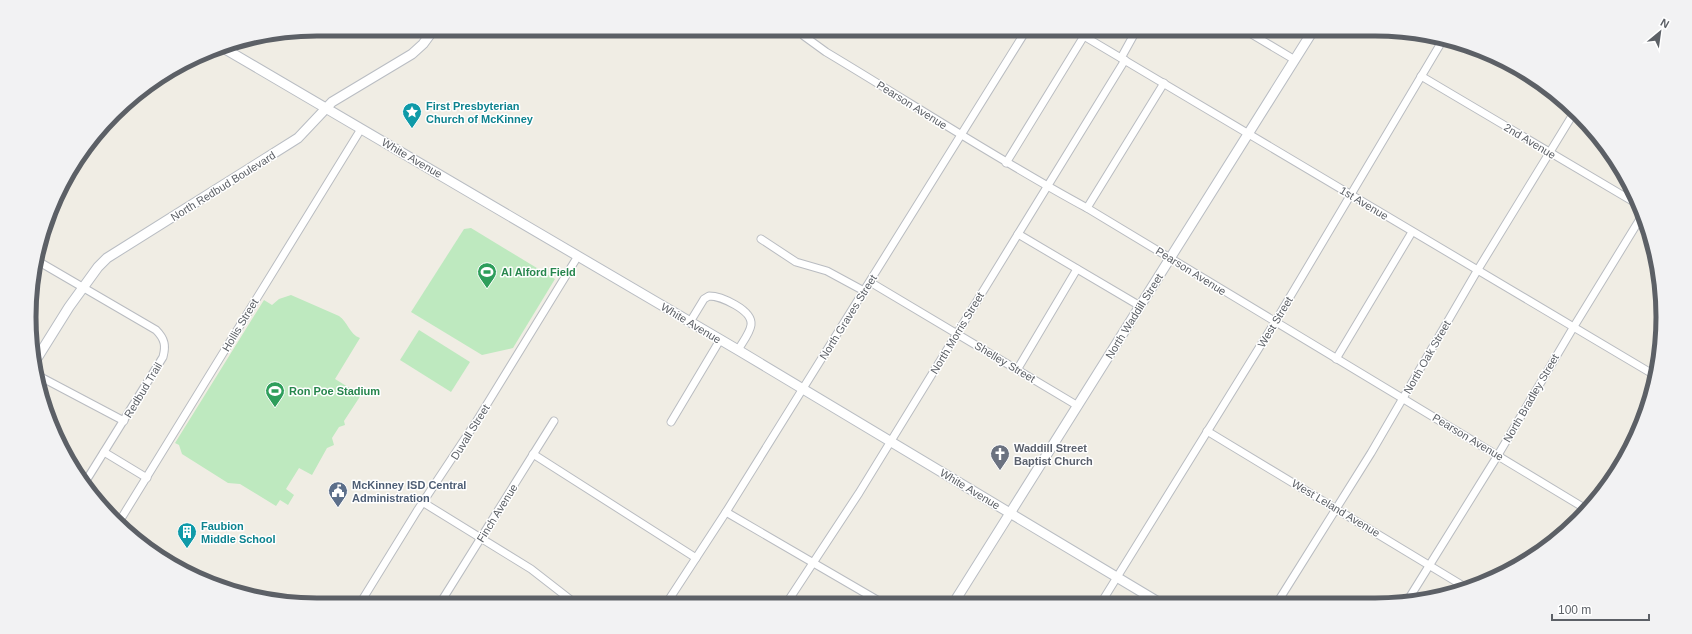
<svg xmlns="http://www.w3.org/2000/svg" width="1692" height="634" viewBox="0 0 1692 634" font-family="Helvetica,sans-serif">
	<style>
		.green { fill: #bee9bf }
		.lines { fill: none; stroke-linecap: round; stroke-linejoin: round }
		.street-casing { stroke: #b9bcc1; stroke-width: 9 }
		.secondary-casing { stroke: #b9bdc3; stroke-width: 11 }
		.street { stroke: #fff; stroke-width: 7 }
		.secondary { stroke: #fff; stroke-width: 9 }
		.labels { text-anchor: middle; stroke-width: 3; stroke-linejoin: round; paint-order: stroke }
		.street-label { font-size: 11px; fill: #5c6066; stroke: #fff }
		.culture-label { font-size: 11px; font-weight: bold; fill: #0d838f; stroke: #fff; text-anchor: start }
		.leisure-label { font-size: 11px; font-weight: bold; fill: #27864d; stroke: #fff; text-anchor: start }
		.worship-label { font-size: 11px; font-weight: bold; fill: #5b616d; stroke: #fff; text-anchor: start }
		.service-label { font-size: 11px; font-weight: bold; fill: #4e5e75; stroke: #fff; text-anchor: start }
		.rim { fill: none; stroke: #5c6066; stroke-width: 5 }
	</style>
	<rect width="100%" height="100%" fill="#f0ede4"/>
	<g class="green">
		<path d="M 471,228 L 555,279 L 513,348 L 482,355 L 411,312 L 464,229 Z"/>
		<path d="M 291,295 L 339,316 C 348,322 349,334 360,338 L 335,379 L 361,395 L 344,421 L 345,425 L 339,427 L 332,438 L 334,445 L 327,448 L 312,475 L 299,468 L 286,489 L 294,495 L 288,505 L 280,500 L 276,506 L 240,484 L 228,483 L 182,454 L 179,445 L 175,443 L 264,300 L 272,305 L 279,299 Z"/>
		<path d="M 419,330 L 470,362 L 451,392 L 400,360 Z"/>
	</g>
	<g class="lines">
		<defs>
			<g id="street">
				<path d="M 798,29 L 804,36 L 826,52 C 913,104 998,160 1087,208 L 1586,509"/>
				<path d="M 1072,29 L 1656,376"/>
				<path d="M 1243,29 L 1295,60"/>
				<path d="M 1121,58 L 1137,29"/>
				<path d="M 1421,76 L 1639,205"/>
				<path d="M 1006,163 L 1084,36"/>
				<path d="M 1087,208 L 1164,83"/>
				<path d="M 1018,234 L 1140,306"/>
				<path d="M 761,239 L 796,262 L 827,271 L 864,291"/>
				<path d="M 36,260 L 156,330 C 165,339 166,346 163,357 L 84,484"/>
				<path d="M 870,282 L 1078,406"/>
				<path d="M 690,322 L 704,299 L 709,296 C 721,296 753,310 751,325 C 750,333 742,343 738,350"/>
				<path d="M 1336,359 L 1412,232"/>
				<path d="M 1017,370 L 1077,269"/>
				<path d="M 35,374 L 124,421"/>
				<path d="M 671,422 L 720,340"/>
				<path d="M 1207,431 L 1465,587"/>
				<path d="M 104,452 L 147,478"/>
				<path d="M 533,454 L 696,558"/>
				<path d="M 1610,482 L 1618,470"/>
				<path d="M 424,503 L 531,569 L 576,604"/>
				<path d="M 726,512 L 884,604"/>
				<path d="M 119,522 L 361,129"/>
				<path d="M 1101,603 L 1275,322 L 1444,38"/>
				<path d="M 1277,603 L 1371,453 L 1477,271 L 1575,111"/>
				<path d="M 1406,603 L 1498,455 L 1573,328 L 1643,214"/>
				<path d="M 666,604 L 726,512 L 1027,29"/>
				<path d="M 786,604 L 859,493 L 1125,60"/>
				<path d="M 359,605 L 417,511 L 476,422 L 578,256"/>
				<path d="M 439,605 L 554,421"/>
			</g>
			<g id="secondary">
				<path d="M 220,46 L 738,350 L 1160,603"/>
				<path d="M 34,363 L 69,307 L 98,267 L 107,258 L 298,138 L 332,102 L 412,54 L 423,44 L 434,29"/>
				<path d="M 953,604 L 1314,29"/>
			</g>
		</defs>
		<use href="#street" class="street-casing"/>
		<use href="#secondary" class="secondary-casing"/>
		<use href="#street" class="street"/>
		<use href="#secondary" class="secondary"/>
	</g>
	<defs>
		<symbol id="sight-pin" viewBox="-11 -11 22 30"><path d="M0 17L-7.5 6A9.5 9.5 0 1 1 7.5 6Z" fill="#0f9aa8" stroke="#fff"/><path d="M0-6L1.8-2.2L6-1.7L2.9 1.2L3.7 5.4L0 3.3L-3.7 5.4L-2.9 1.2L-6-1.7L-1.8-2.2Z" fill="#fff"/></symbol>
		<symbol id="stadium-pin" viewBox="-11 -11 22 30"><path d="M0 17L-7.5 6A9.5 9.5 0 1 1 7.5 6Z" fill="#2e9e5b" stroke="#fff"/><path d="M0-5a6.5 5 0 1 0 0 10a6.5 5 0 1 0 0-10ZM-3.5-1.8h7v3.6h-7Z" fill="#fff"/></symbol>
		<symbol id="church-pin" viewBox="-11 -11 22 30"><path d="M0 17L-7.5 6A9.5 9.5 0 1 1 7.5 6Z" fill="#6b7280" stroke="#fff"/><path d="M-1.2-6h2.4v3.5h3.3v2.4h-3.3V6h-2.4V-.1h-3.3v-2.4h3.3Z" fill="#fff"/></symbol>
		<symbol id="civic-pin" viewBox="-11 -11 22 30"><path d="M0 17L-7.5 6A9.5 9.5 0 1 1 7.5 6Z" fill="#5c6f8a" stroke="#fff"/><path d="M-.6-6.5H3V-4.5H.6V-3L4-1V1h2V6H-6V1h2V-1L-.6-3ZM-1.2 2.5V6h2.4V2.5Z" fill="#fff"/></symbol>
		<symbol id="building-pin" viewBox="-11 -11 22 30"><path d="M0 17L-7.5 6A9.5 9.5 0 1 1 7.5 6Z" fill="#0f9aa8" stroke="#fff"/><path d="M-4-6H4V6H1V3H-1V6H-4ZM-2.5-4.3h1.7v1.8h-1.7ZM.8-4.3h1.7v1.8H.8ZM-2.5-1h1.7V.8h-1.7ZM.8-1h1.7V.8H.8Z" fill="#fff"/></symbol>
	</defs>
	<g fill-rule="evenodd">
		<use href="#sight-pin" x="401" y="101" width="22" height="30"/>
		<use href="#stadium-pin" x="476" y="261" width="22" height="30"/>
		<use href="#stadium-pin" x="264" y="380" width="22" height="30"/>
		<use href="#church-pin" x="989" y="443" width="22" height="30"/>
		<use href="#civic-pin" x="327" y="480" width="22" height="30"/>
		<use href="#building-pin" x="176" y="521" width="22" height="30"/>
	</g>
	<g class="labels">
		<g class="street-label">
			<text transform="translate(912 105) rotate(32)" y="4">Pearson Avenue</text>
			<text transform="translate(1530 141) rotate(31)" y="4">2nd Avenue</text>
			<text transform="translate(412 158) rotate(30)" y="4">White Avenue</text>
			<text transform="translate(223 186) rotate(-32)" y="4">North Redbud Boulevard</text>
			<text transform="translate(1364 203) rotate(31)" y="4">1st Avenue</text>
			<text transform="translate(1191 271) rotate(32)" y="4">Pearson Avenue</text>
			<text transform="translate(1134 316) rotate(-58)" y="4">North Waddill Street</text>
			<text transform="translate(848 317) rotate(-58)" y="4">North Graves Street</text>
			<text transform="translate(1275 322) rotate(-59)" y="4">West Street</text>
			<text transform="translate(691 323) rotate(31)" y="4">White Avenue</text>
			<text transform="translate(240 325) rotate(-59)" y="4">Hollis Street</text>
			<text transform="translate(957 333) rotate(-59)" y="4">North Morris Street</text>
			<text transform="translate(1427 357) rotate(-60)" y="4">North Oak Street</text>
			<text transform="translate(1005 362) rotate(31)" y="4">Shelley Street</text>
			<text transform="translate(143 390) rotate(-59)" y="4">Redbud Trail</text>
			<text transform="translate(1531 398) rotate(-60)" y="4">North Bradley Street</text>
			<text transform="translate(470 432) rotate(-58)" y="4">Duvall Street</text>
			<text transform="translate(1468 437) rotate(31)" y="4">Pearson Avenue</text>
			<text transform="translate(970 489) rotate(31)" y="4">White Avenue</text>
			<text transform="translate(1336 508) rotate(31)" y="4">West Leland Avenue</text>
			<text transform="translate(497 513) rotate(-58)" y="4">Finch Avenue</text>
		</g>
		<g class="culture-label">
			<text x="426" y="110">First Presbyterian<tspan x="426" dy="13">Church of McKinney</tspan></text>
			<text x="201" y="530">Faubion<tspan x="201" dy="13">Middle School</tspan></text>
		</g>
		<g class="leisure-label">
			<text x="501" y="276">Al Alford Field</text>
			<text x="289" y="395">Ron Poe Stadium</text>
		</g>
		<g class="worship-label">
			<text x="1014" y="452">Waddill Street<tspan x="1014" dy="13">Baptist Church</tspan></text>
		</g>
		<g class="service-label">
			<text x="352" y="489">McKinney ISD Central<tspan x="352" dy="13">Administration</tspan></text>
		</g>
	</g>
	<path d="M0 0H1692V634H0ZM317 36H1375A281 281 0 0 1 1656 317V317A281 281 0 0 1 1375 598H317A281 281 0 0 1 36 317V317A281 281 0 0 1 317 36Z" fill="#f2f2f3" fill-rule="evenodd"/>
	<path class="rim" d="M317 36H1375A281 281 0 0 1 1656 317V317A281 281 0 0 1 1375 598H317A281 281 0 0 1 36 317V317A281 281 0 0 1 317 36Z"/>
	<g transform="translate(1660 32) rotate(29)" stroke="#ffffff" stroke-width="3" paint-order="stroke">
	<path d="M0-3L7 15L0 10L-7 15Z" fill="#5c6066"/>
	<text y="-6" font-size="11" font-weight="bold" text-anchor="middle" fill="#5c6066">N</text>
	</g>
	<path d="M1552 614v6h97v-6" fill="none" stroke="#5c6066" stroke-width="2"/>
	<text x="1558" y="614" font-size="12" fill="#5c6066" stroke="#ffffff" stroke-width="3" paint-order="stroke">100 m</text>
</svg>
